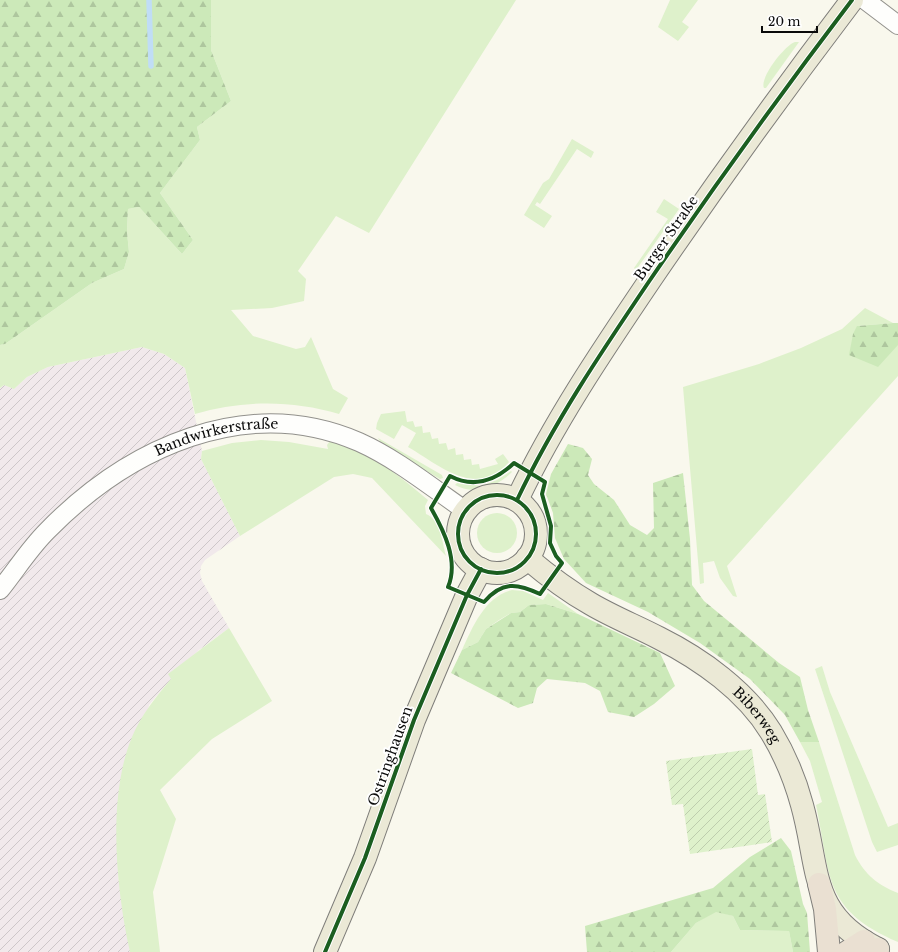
<svg xmlns="http://www.w3.org/2000/svg" width="898" height="952" viewBox="0 0 898 952" font-family="'Libre Baskerville',serif">
	<style>
		.industrial { fill: url(#industrial-furrows) }
		.grass { fill: #def1cb }
		.forest { fill: url(#forest-firs) }
		.garden { fill: url(#garden-furrows) }
		.lines { fill: none; stroke-linecap: round; stroke-linejoin: round }
		.stream { stroke: #c0ddf6; stroke-width: 5.5 }
		.street-casing { stroke: #92918c; stroke-width: 20 }
		.primary-casing { stroke: #7f7e7a; stroke-width: 24 }
		.highway-casing { stroke: #7f7e7a; stroke-width: 24 }
		.street { stroke: #fefefc; stroke-width: 18 }
		.primary { stroke: #ebe9d6; stroke-width: 22 }
		.highway { stroke: #eae0d2; stroke-width: 22 }
		.cycleway-casing { stroke: #fff; stroke-width: 6 }
		.cycleway { stroke: #1b5e20; stroke-width: 4 }
		.labels { text-anchor: middle; stroke-width: 4; stroke-linejoin: round; paint-order: stroke }
		.street-label { font-size: 14px; fill: #0a0a0a; stroke: #fff }
	</style>
	<defs>
		<pattern id="industrial-furrows" width="10" height="10" patternUnits="userSpaceOnUse"><rect width="10" height="10" fill="#f1e9eb"/><path d="M-1 1l2-2M0 10L10 0M9 11l2-2" fill="none" stroke="#cdc6c8"/></pattern>
		<pattern id="forest-firs" width="22" height="20" patternUnits="userSpaceOnUse"><rect width="22" height="20" fill="#cce9b9"/><path d="M5 1l3.5 6h-7zM16 11l3.5 6h-7z" fill="#aec69e"/></pattern>
		<pattern id="garden-furrows" width="10" height="10" patternUnits="userSpaceOnUse"><rect width="10" height="10" fill="#def1cb"/><path d="M-1 1l2-2M0 10L10 0M9 11l2-2" fill="none" stroke="#bdcdad"/></pattern>
	</defs>
	<rect width="100%" height="100%" fill="#f9f8ed"/>
	<path class="industrial" d="M 142,347 L 164,354 L 185,368 L 202,451 L 201,459 L 240,536 L 205,560 L 201,566 L 200,573 L 202,581 L 229,628 L 199,650 L 171,679 L 149,705 L 118,876 L 130,952 L 0,952 L 0,388 L 4,385 L 14,389 L 27,377 L 48,367 Z"/>
	<g class="grass">
		<path d="M 211,0 L 516,0 L 369,233 L 336,216 L 298,271 L 306,279 L 304,301 L 272,308 L 231,310 L 253,336 L 296,349 L 305,347 L 311,337 L 333,389 L 348,398 L 339,414 C 292,400 242,400 195,414 L 185,368 L 164,354 L 142,347 L 48,367 L 27,377 L 14,389 L 4,385 L 0,388 L 0,345 L 5,344 L 92,283 L 124,269 L 129,252 L 127,232 L 128,209 L 139,207 L 182,254 L 193,240 L 160,193 L 200,140 L 197,127 L 231,101 L 211,50 Z"/>
		<path d="M 670,0 L 698,0 L 682,22 L 689,27 L 678,41 L 658,27 Z"/>
		<path d="M 795,42 L 799,42 L 766,88 L 764,88 C 759,78 785,45 795,42 Z"/>
		<path d="M 572,139 L 594,152 L 591,158 L 577,149 L 540,204 L 537,202 L 535,205 L 552,216 L 544,228 L 524,215 L 543,183 L 549,179 Z"/>
		<path d="M 664,199 L 679,209 L 636,270 L 634,268 L 668,219 L 656,212 Z"/>
		<path d="M 865,308 L 893,323 L 857,326 L 898,345 L 898,376 L 727,566 L 737,597 L 733,596 L 720,578 L 714,561 L 703,563 L 704,583 L 700,584 L 683,387 L 759,364 L 801,348 L 842,329 Z"/>
		<path d="M 405,411 L 407,422 L 413,421 L 415,427 L 422,426 L 423,433 L 430,432 L 432,439 L 438,438 L 439,444 L 446,443 L 448,450 L 455,448 L 456,455 L 463,454 L 464,460 L 471,459 L 472,465 L 479,464 L 480,469 L 498,464 L 495,459 L 503,454 L 509,462 C 477,500 439,465 408,447 L 416,433 L 402,425 L 394,439 L 376,429 L 377,423 L 381,414 Z"/>
		<path d="M 378,438 L 442,475 L 443,478 L 440,479 L 382,445 Z"/>
		<path d="M 261,440 L 289,442 L 328,449 L 327,445 L 330,441 C 373,455 394,471 428,500 L 425,506 L 426,514 C 441,520 442,542 446,556 L 372,478 L 353,474 L 334,477 L 240,536 L 201,459 L 202,451 L 232,443 Z"/>
		<path d="M 511,471 L 512,472 C 498,486 474,496 455,485 L 457,483 L 481,486 L 497,480 Z"/>
		<circle cx="497" cy="533" r="20"/>
		<path d="M 512,590 L 523,591 L 543,600 L 548,593 L 578,614 L 546,604 L 529,605 L 520,612 L 511,613 L 499,620 L 486,629 L 478,642 L 462,650 C 473,626 485,597 512,590 Z"/>
		<path d="M 229,628 L 272,701 L 212,739 L 160,790 L 176,819 L 153,892 L 160,952 L 130,952 C 116,889 107,797 132,737 C 141,715 156,697 171,679 L 168,674 Z"/>
		<path d="M 822,666 L 830,692 L 888,827 L 898,823 L 898,845 L 877,852 L 872,842 L 815,669 Z"/>
		<path d="M 800,742 L 819,742 L 855,855 C 865,875 878,885 898,893 L 898,942 C 822,909 831,876 816,805 L 822,802 L 810,761 Z"/>
		<path d="M 716,911 L 733,916 L 740,930 L 789,931 L 793,952 L 671,952 L 696,923 Z"/>
	</g>
	<g class="forest">
		<path d="M 0,0 L 211,0 L 211,50 L 231,101 L 197,127 L 200,140 L 160,193 L 193,240 L 182,254 L 139,207 L 128,209 L 127,232 L 129,252 L 124,269 L 92,283 L 5,344 L 0,345 Z"/>
		<path d="M 893,323 L 898,323 L 898,345 L 878,367 L 849,355 L 853,334 L 857,326 Z"/>
		<path d="M 568,444 L 583,448 L 592,459 L 588,475 L 594,484 L 614,500 L 630,525 L 647,535 L 654,528 L 653,483 L 683,473 L 690,539 L 692,585 L 704,601 L 779,663 L 800,677 L 808,710 L 819,742 L 800,742 L 785,715 L 750,679 L 700,643 L 648,612 L 586,583 L 564,559 L 555,538 L 553,513 L 546,494 L 551,474 Z"/>
		<path d="M 546,604 L 578,614 L 660,653 L 675,686 L 654,704 L 634,717 L 608,712 L 600,691 L 585,683 L 547,679 L 537,688 L 533,703 L 518,708 L 451,673 L 462,650 L 478,642 L 486,629 L 511,613 L 520,612 L 529,605 Z"/>
		<path d="M 781,838 L 791,851 L 803,904 L 807,913 L 810,952 L 793,952 L 789,931 L 740,930 L 733,916 L 716,912 L 696,923 L 671,952 L 587,952 L 585,926 L 713,888 L 750,857 Z"/>
	</g>
	<path class="garden" d="M 752,749 L 758,795 L 765,794 L 772,842 L 690,854 L 683,804 L 672,805 L 666,761 Z"/>
	<g class="lines">
		<path class="stream" d="M 149,0 L 151,66"/>
		<defs>
			<g id="street">
				<path d="M 865,0 L 898,25"/>
				<path id="s1" d="M 0,590 C 16,570 29,549 47,531 C 128,448 246,393 359,442 C 397,459 431,487 466,511"/>
			</g>
			<g id="primary">
				<circle cx="497" cy="534" r="39"/>
				<path d="M 517,500 C 554,422 602,351 650,280 C 715,185 782,92 852,0"/>
				<path id="s2" d="M 527,558 C 547,575 568,591 591,604 C 613,617 636,626 659,638 C 701,659 746,691 771,732 C 785,755 795,779 802,805 C 820,869 808,914 878,949"/>
				<path d="M 325,952 L 365,858 L 414,720 L 467,595 L 481,569"/>
			</g>
			<g id="highway">
				<path d="M 819,884 L 825,909 L 829,952"/>
				<path d="M 847,952 L 864,941"/>
				<path d="M 877,952 L 878,949"/>
			</g>
		</defs>
		<use href="#street" class="street-casing"/>
		<use href="#primary" class="primary-casing"/>
		<use href="#highway" class="highway-casing"/>
		<use href="#street" class="street"/>
		<use href="#primary" class="primary"/>
		<use href="#highway" class="highway"/>
		<defs>
			<g id="cycleway">
				<path d="M 514,463 L 545,482 L 542,494 L 551,526 L 550,543 L 556,556 L 562,563 L 540,594 C 517,583 502,581 484,602 L 448,587 C 459,561 444,531 431,508 L 450,476 C 473,488 495,481 514,463 Z"/>
				<circle cx="497" cy="534" r="39"/>
				<path d="M 517,500 C 554,422 602,351 650,280 C 715,185 782,92 852,0"/>
				<path d="M 325,952 L 365,858 L 414,720 L 467,595 L 481,569"/>
			</g>
		</defs>
		<use href="#cycleway" class="cycleway-casing"/>
		<use href="#cycleway" class="cycleway"/>
	</g>
	<g class="labels">
		<g class="street-label">
			<text transform="translate(666 238) rotate(-55)" y="5">Burger Straße</text>
			<text dy="5" stroke="none"><textPath href="#s1" startOffset="274">Bandwirkerstraße</textPath></text>
			<text dy="5" stroke="none"><textPath href="#s2" startOffset="281">Biberweg</textPath></text>
			<text transform="translate(390 756) rotate(-70)" y="5">Ostringhausen</text>
		</g>
	</g>
	<path d="M762 26v6h55v-6" fill="none" stroke="#0a0a0a" stroke-width="2"/>
	<text x="768" y="26" font-size="12" fill="#0a0a0a" stroke="#ffffff" stroke-width="3" paint-order="stroke">20 m</text>
</svg>
